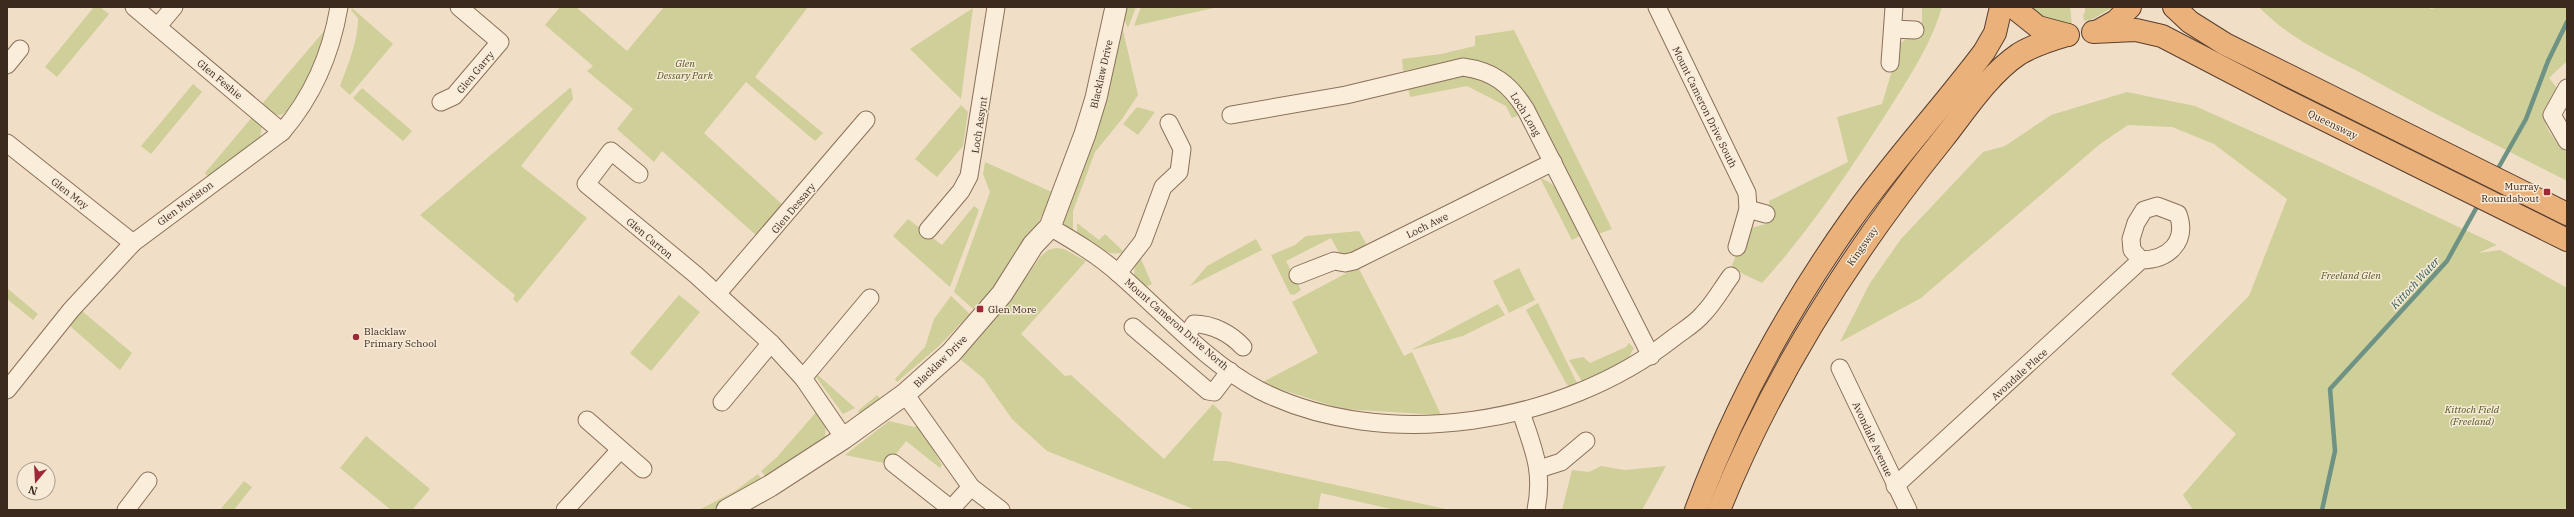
<svg xmlns="http://www.w3.org/2000/svg" width="2574" height="517" viewBox="0 0 2574 517" font-family="'IBM Plex Serif',serif">
	<style>
		.green { fill: #cfcf99 }
		.lines { fill: none; stroke-linecap: round; stroke-linejoin: round }
		.stream { stroke: #6e9385; stroke-width: 4.5 }
		.minor-casing { stroke: #8c705b; stroke-width: 19 }
		.tertiary-casing { stroke: #8c705b; stroke-width: 23 }
		.trunk-casing { stroke: #5a3e2f; stroke-width: 24 }
		.minor { stroke: #faedda; stroke-width: 17 }
		.tertiary { stroke: #faedda; stroke-width: 21 }
		.trunk { stroke: #eab27a; stroke-width: 22 }
		.poi-dot { fill: #9d2937; stroke: #f7ead6; stroke-width: 1.5 }
		.labels { text-anchor: middle; stroke-width: 3; stroke-linejoin: round; paint-order: stroke }
		.park-label { font-size: 10px; font-style: italic; fill: #525925; stroke: #f7ead6 }
		.street-label { font-size: 10px; fill: #3c2a1f; stroke: #f7ead6 }
		.poi-label { font-size: 10px; fill: #3c2a1f; stroke: #f7ead6; text-anchor: start }
		.water-label { font-size: 11px; font-style: italic; fill: #2e5c54; stroke: #f7ead6 }
	</style>
	<rect width="100%" height="100%" fill="#f0dfc6"/>
	<g class="green">
		<path d="M 94,7 L 100,7 L 109,14 L 57,77 L 45,67 Z"/>
		<path d="M 560,7 L 576,7 L 627,51 L 664,7 L 808,7 L 755,77 L 823,133 L 815,141 L 746,82 L 704,133 L 785,207 L 758,237 L 662,151 L 654,162 L 617,129 L 633,109 L 587,71 L 593,66 L 545,25 Z"/>
		<path d="M 1125,7 L 1136,7 L 1128,28 L 1125,21 Z"/>
		<path d="M 1141,7 L 1218,7 L 1134,26 Z"/>
		<path d="M 1922,7 L 1942,7 C 1930,47 1908,79 1886,114 C 1848,173 1809,231 1762,283 L 1731,268 L 1740,245 L 1746,244 L 1751,228 L 1766,224 L 1770,221 L 1769,201 L 1848,162 L 1837,117 L 1882,104 L 1900,44 L 1908,37 L 1922,35 Z"/>
		<path d="M 2027,7 L 2070,7 L 2072,24 L 2046,20 Z"/>
		<path d="M 2085,7 L 2113,7 L 2093,19 L 2084,21 L 2083,14 L 2085,13 Z"/>
		<path d="M 2259,7 L 2428,7 L 2431,9 L 2439,7 L 2567,7 L 2567,61 L 2549,78 L 2557,88 C 2539,121 2541,125 2567,153 L 2567,181 C 2498,146 2430,112 2363,74 C 2327,55 2287,37 2259,7 Z"/>
		<path d="M 352,8 L 393,44 L 350,95 L 340,86 C 348,64 358,42 358,18 L 351,10 Z"/>
		<path d="M 973,8 L 961,99 L 910,49 Z"/>
		<path d="M 1122,26 L 1138,95 L 1122,119 L 1095,152 L 1073,211 L 1073,233 L 1065,225 L 1060,215 Z"/>
		<path d="M 325,30 C 322,48 300,111 280,115 C 273,116 267,109 261,105 Z"/>
		<path d="M 1514,30 L 1612,229 L 1596,235 L 1532,107 L 1461,60 L 1403,71 L 1402,59 L 1441,54 L 1475,46 L 1475,36 Z"/>
		<path d="M 1464,73 L 1493,80 L 1522,114 L 1512,118 L 1506,106 L 1467,86 L 1410,97 L 1407,84 Z"/>
		<path d="M 193,84 L 202,92 L 151,154 L 141,146 Z"/>
		<path d="M 571,87 L 573,99 L 521,166 L 587,218 L 517,303 L 513,299 L 515,295 L 420,215 Z"/>
		<path d="M 362,88 L 412,131 L 403,141 L 353,98 Z"/>
		<path d="M 2127,92 L 2195,106 L 2318,161 L 2497,245 L 2478,253 L 2500,250 L 2567,288 L 2567,510 L 2193,510 L 2183,495 L 2236,434 L 2171,374 L 2249,296 L 2287,199 L 2214,144 L 2172,127 L 2128,125 L 2100,144 L 1921,298 L 1840,342 L 1870,283 L 1901,239 L 1983,152 L 2005,146 L 2051,115 Z"/>
		<path d="M 961,105 L 968,112 L 963,146 L 937,177 L 915,159 Z"/>
		<path d="M 1137,107 L 1155,112 L 1138,135 L 1123,124 Z"/>
		<path d="M 253,116 L 262,124 L 260,139 L 208,177 L 205,173 Z"/>
		<path d="M 985,162 L 1054,193 L 1021,255 L 981,305 L 979,302 L 973,309 L 954,292 L 990,192 L 983,174 Z"/>
		<path d="M 1540,178 C 1564,186 1571,213 1582,235 L 1572,240 Z"/>
		<path d="M 974,206 L 979,210 L 950,287 L 893,236 L 908,219 L 942,245 Z"/>
		<path d="M 1077,223 L 1099,240 L 1105,234 L 1124,252 C 1107,258 1093,244 1077,235 Z"/>
		<path d="M 1359,231 L 1368,247 L 1342,258 L 1331,238 L 1286,261 L 1301,290 L 1294,295 L 1290,294 L 1271,255 L 1295,245 L 1306,236 Z"/>
		<path d="M 1256,239 L 1262,250 L 1190,286 L 1207,266 Z"/>
		<path d="M 1056,248 L 1064,249 L 1086,261 L 1021,334 L 1065,376 L 1071,375 L 1164,459 L 1213,404 L 1222,413 L 1213,461 L 1227,461 L 1450,510 L 1395,510 L 1321,493 L 1318,510 L 1196,510 L 1047,451 L 1012,419 L 983,378 L 960,359 L 1000,313 L 1041,256 L 1048,250 Z"/>
		<path d="M 1140,257 L 1152,284 L 1145,287 L 1134,276 L 1135,262 Z"/>
		<path d="M 1358,267 L 1404,356 L 1412,352 L 1441,415 L 1342,409 L 1261,383 L 1318,353 L 1292,302 Z"/>
		<path d="M 1519,268 L 1535,300 L 1509,313 L 1493,281 Z"/>
		<path d="M 7,288 L 38,314 L 33,320 L 7,299 Z"/>
		<path d="M 679,295 L 700,312 L 651,371 L 630,353 Z"/>
		<path d="M 951,296 L 970,314 L 939,346 L 897,382 L 895,379 L 925,347 L 934,319 Z"/>
		<path d="M 1538,303 L 1575,379 L 1579,385 L 1570,388 L 1566,383 L 1526,310 Z"/>
		<path d="M 1498,304 L 1505,315 L 1463,336 L 1411,350 Z"/>
		<path d="M 82,311 L 132,353 L 120,370 L 70,326 Z"/>
		<path d="M 1629,343 L 1634,348 L 1628,359 L 1583,383 L 1569,360 L 1583,357 L 1590,363 L 1626,347 Z"/>
		<path d="M 818,375 L 855,408 L 843,414 L 816,377 Z"/>
		<path d="M 877,395 L 883,401 L 862,416 L 858,411 Z"/>
		<path d="M 818,410 L 826,425 L 825,439 L 768,479 L 761,471 L 777,457 Z"/>
		<path d="M 889,421 L 914,427 L 919,425 L 942,465 L 940,468 L 906,441 L 887,466 L 884,463 L 845,455 Z"/>
		<path d="M 366,436 L 430,489 L 412,510 L 391,510 L 340,468 Z"/>
		<path d="M 1601,466 L 1625,470 L 1666,466 L 1642,510 L 1562,510 L 1572,470 L 1589,472 Z"/>
		<path d="M 758,474 L 763,481 L 762,483 L 715,510 L 699,510 L 735,491 Z"/>
		<path d="M 244,481 L 252,487 L 234,510 L 220,510 Z"/>
	</g>
	<g class="lines">
		<g class="stream">
			<path d="M 2496,172 L 2526,119 L 2548,61 L 2567,22"/>
			<path d="M 2322,510 L 2335,451 L 2330,389 L 2447,261 L 2479,203"/>
		</g>
		<defs>
			<g id="minor">
				<path d="M 134,7 L 282,132"/>
				<path d="M 1657,7 L 1747,193 L 1748,209 L 1766,214"/>
				<path d="M 158,26 L 174,7"/>
				<path d="M 1893,29 L 1915,30"/>
				<path d="M 1890,63 L 1894,7"/>
				<path d="M 7,65 L 20,49"/>
				<path d="M 2567,88 L 2552,115 L 2567,141"/>
				<path d="M 441,102 L 454,96 L 500,42 L 459,7"/>
				<path d="M 1231,115 L 1346,95 L 1463,67 C 1493,71 1510,84 1526,110 L 1651,356"/>
				<path d="M 7,143 L 133,243"/>
				<path d="M 639,174 L 611,151 L 586,184 L 696,275 L 771,343 L 803,378 L 844,438"/>
				<path d="M 1050,227 C 1074,241 1098,255 1119,274 C 1164,313 1206,362 1259,390 C 1385,454 1564,424 1672,339 C 1682,331 1695,324 1703,314 C 1714,303 1722,288 1731,276"/>
				<path d="M 928,230 L 961,191 L 969,176 L 996,7"/>
				<path d="M 1737,247 L 1748,209"/>
				<path d="M 1118,273 L 1143,241 L 1163,187 L 1179,172 L 1182,149 L 1169,123"/>
				<path d="M 1298,275 L 1334,261 L 1345,263 L 1354,261 L 1553,162"/>
				<path d="M 717,294 L 866,120"/>
				<path d="M 1133,327 L 1208,391 L 1214,392 L 1230,371"/>
				<path d="M 1187,335 L 1194,324 C 1213,324 1231,334 1243,347"/>
				<path d="M 1840,368 L 1908,510"/>
				<path d="M 803,378 L 870,298"/>
				<path d="M 7,390 L 71,310 L 133,243 L 282,132 C 313,96 331,54 339,7"/>
				<path d="M 905,394 L 971,487 L 1001,510"/>
				<path d="M 722,402 L 771,343"/>
				<path d="M 1521,412 C 1533,449 1544,470 1536,510"/>
				<path d="M 587,420 L 643,469"/>
				<path d="M 893,463 L 951,509 L 971,487"/>
				<path d="M 1539,469 L 1561,462 L 1586,441"/>
				<path d="M 1895,486 L 2141,260 C 2168,260 2188,242 2178,214 L 2157,206 L 2144,210 L 2136,223 L 2131,239 L 2132,250 L 2141,260"/>
				<path d="M 126,510 L 148,481"/>
				<path d="M 565,510 L 620,450"/>
			</g>
			<path id="tertiary" d="M 727,510 L 770,486 L 844,438 L 905,394 L 951,353 L 1002,294 L 1033,245 L 1050,227 L 1085,134 L 1096,98 L 1116,7"/>
			<g id="trunk">
				<path d="M 2013,7 L 2038,27 L 2068,35"/>
				<path d="M 2174,7 L 2190,22 L 2225,44 L 2567,214"/>
				<path d="M 2100,30 L 2116,21 L 2130,7"/>
				<path d="M 2093,32 L 2136,30 L 2162,36 L 2283,99 L 2567,240"/>
				<path d="M 1696,510 C 1734,408 1788,309 1851,220 C 1892,162 1941,109 1984,52 L 1995,33 L 2001,7"/>
				<path d="M 1719,510 C 1774,374 1851,253 1943,139 C 1966,110 1988,75 2019,54 C 2034,45 2050,40 2067,35"/>
			</g>
		</defs>
		<use href="#minor" class="minor-casing"/>
		<use href="#tertiary" class="tertiary-casing"/>
		<use href="#trunk" class="trunk-casing"/>
		<use href="#minor" class="minor"/>
		<use href="#tertiary" class="tertiary"/>
		<use href="#trunk" class="trunk"/>
	</g>
	<g class="poi-dot">
		<rect x="2543" y="188" width="8" height="8" rx="2"/>
		<rect x="976" y="305" width="8" height="8" rx="2"/>
		<circle cx="356" cy="337" r="4"/>
	</g>
	<g class="labels">
		<g class="park-label">
			<text x="685" y="67">Glen<tspan x="685" dy="12">Dessary Park</tspan></text>
			<text x="2351" y="279">Freeland Glen</text>
			<text x="2472" y="413">Kittoch Field<tspan x="2472" dy="12">(Freeland)</tspan></text>
		</g>
		<g class="street-label">
			<text transform="translate(475 72) rotate(-50)" y="4">Glen Garry</text>
			<text transform="translate(1101 74) rotate(-77)" y="4">Blacklaw Drive</text>
			<text transform="translate(220 79) rotate(40)" y="4">Glen Feshie</text>
			<text transform="translate(1705 107) rotate(64)" y="4">Mount Cameron Drive South</text>
			<text transform="translate(1526 114) rotate(59)" y="4">Loch Long</text>
			<text transform="translate(2333 124) rotate(26)" y="4">Queensway</text>
			<text transform="translate(979 125) rotate(-81)" y="4">Loch Assynt</text>
			<text transform="translate(70 193) rotate(38)" y="4">Glen Moy</text>
			<text transform="translate(185 203) rotate(-37)" y="4">Glen Moriston</text>
			<text transform="translate(793 208) rotate(-50)" y="4">Glen Dessary</text>
			<text transform="translate(1427 225) rotate(-26)" y="4">Loch Awe</text>
			<text transform="translate(650 238) rotate(40)" y="4">Glen Carron</text>
			<text transform="translate(1862 246) rotate(-55)" y="4">Kingsway</text>
			<text transform="translate(1177 324) rotate(41)" y="4">Mount Cameron Drive North</text>
			<text transform="translate(940 361) rotate(-44)" y="4">Blacklaw Drive</text>
			<text transform="translate(2019 374) rotate(-42)" y="4">Avondale Place</text>
			<text transform="translate(1873 439) rotate(65)" y="4">Avondale Avenue</text>
		</g>
		<g class="poi-label">
			<text x="2539" y="190" text-anchor="end">Murray<tspan x="2539" dy="12">Roundabout</tspan></text>
			<text x="988" y="313">Glen More</text>
			<text x="364" y="335">Blacklaw<tspan x="364" dy="12">Primary School</tspan></text>
		</g>
		<g class="water-label">
			<text transform="translate(2415 283) rotate(-47)" y="4">Kittoch Water</text>
		</g>
	</g>
	<rect width="2574" height="517" fill="none" stroke="#3c2a1f" stroke-width="16"/>
	<g transform="translate(36 481) rotate(198)"><circle r="19" fill="#f7ead6" stroke="#ac9d8d"/>
	<path d="M0-3L7 15L0 10L-7 15Z" fill="#9d2937"/>
	<text y="-6" font-size="11" font-weight="bold" text-anchor="middle" fill="#3c2a1f">N</text>
	</g>
</svg>
